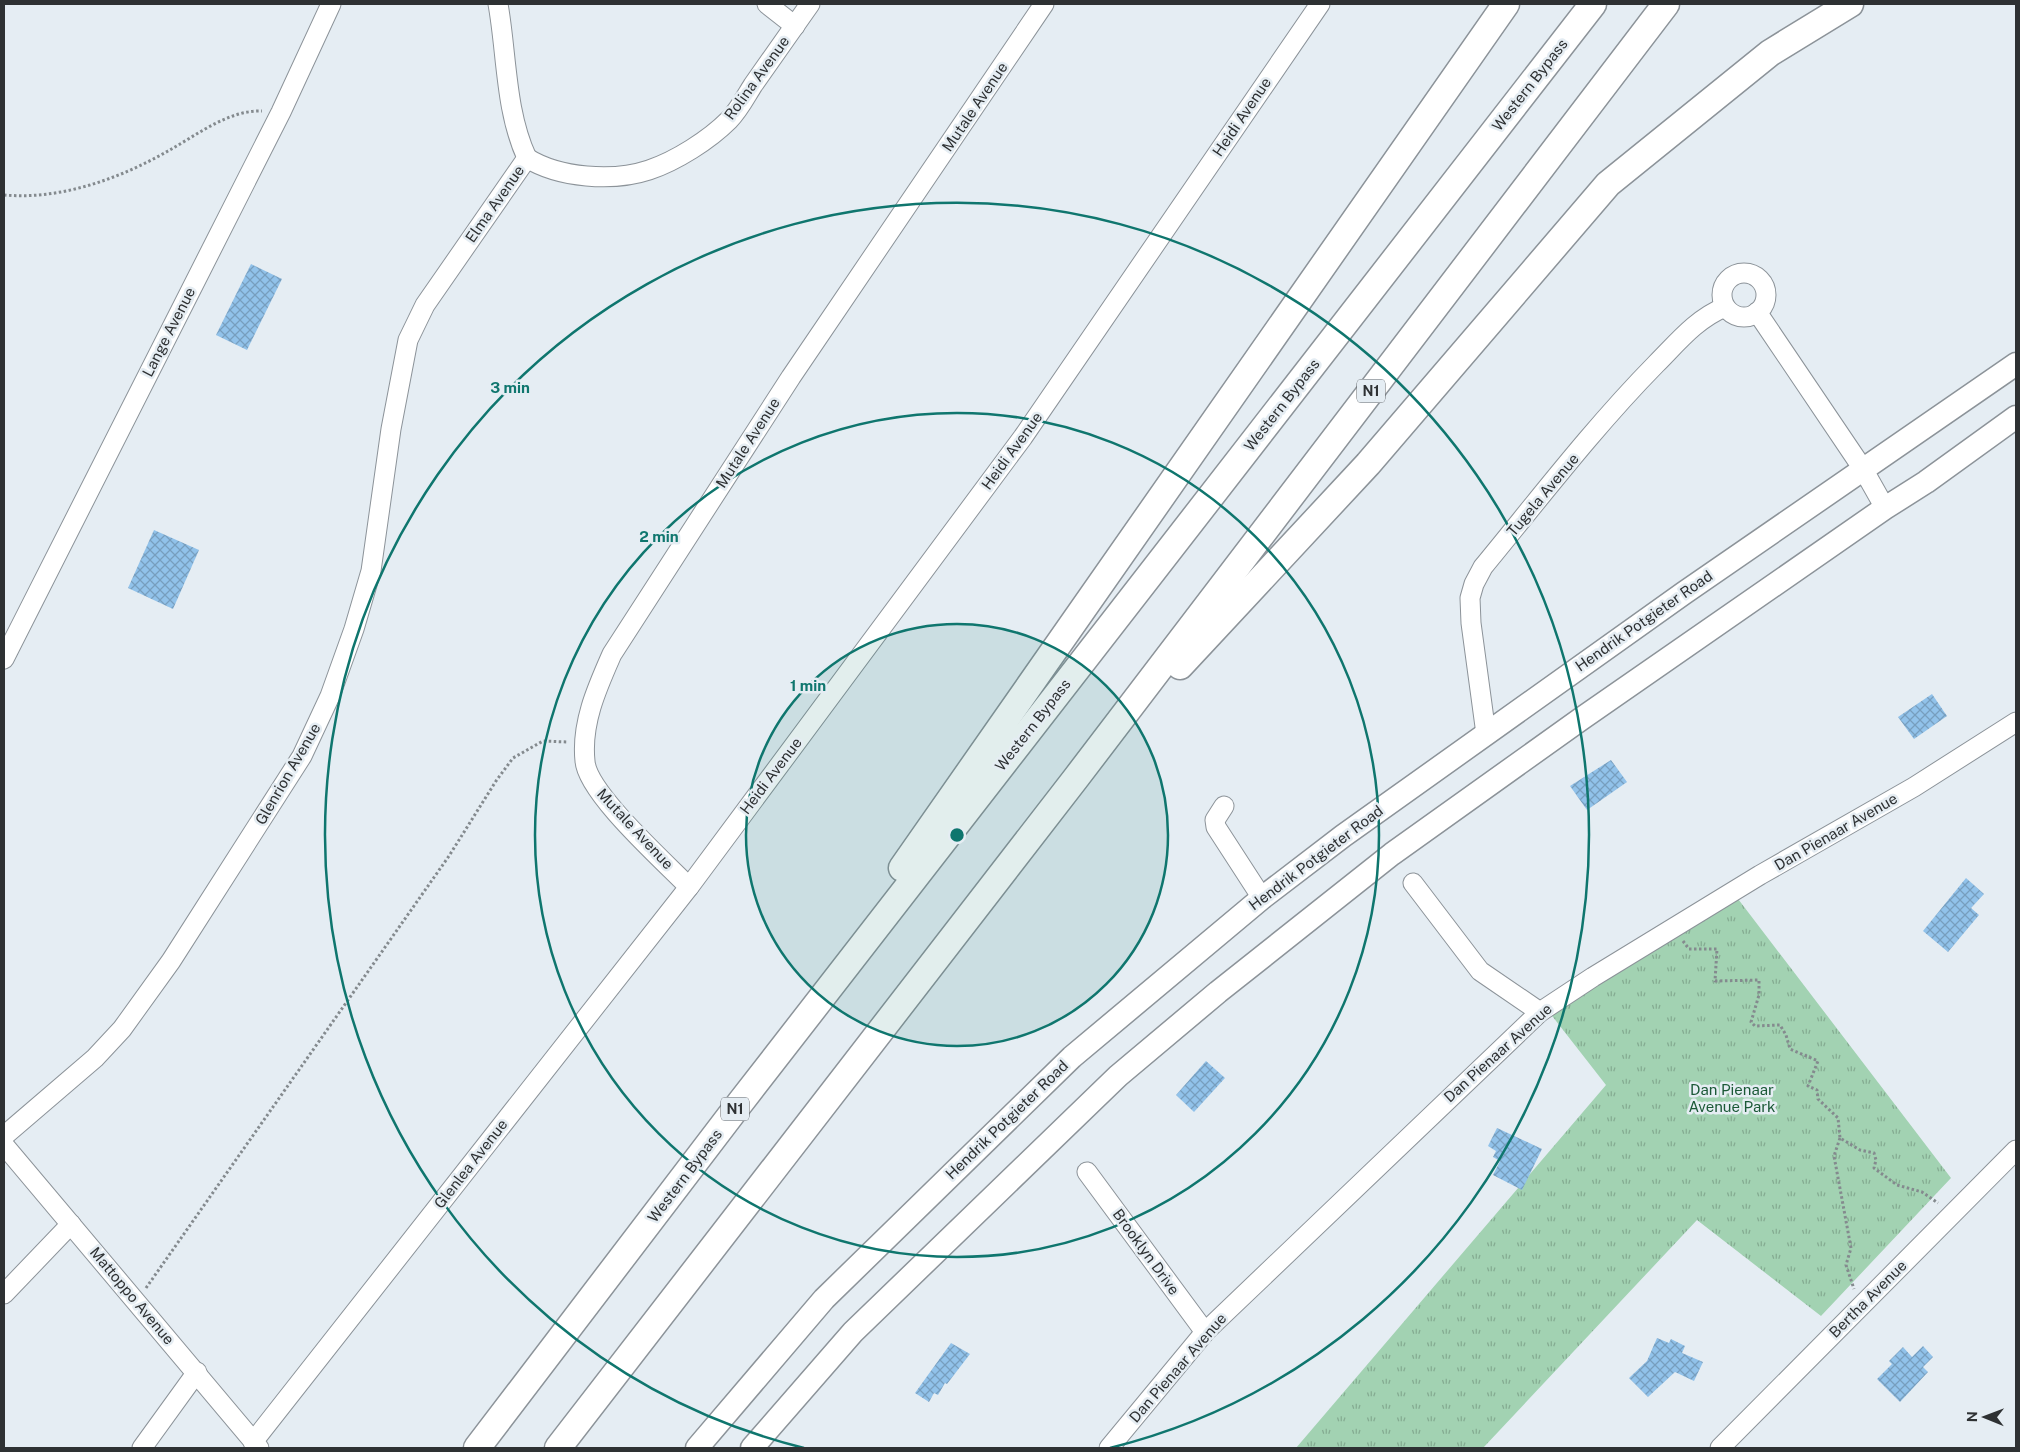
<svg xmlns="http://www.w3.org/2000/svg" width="2020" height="1452" viewBox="0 0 2020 1452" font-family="'Public Sans',sans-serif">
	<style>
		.grass { fill: url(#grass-tufts) }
		.building { fill: url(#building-cross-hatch) }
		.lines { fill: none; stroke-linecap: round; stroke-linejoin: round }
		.minor-casing { stroke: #8c9399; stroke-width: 21 }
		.major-casing { stroke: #8c9399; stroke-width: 25 }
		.highway-casing { stroke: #8c9399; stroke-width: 29 }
		.path { stroke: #848a8e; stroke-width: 3; stroke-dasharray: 2.5 2.5; stroke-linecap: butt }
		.minor { stroke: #fff; stroke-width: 19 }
		.major { stroke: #fff; stroke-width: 22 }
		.highway { stroke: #fff; stroke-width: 26 }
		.ring { fill: none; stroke: #0f766e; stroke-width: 2.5 }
		.labels { text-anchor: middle; stroke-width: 5; stroke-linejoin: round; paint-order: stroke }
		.shield { fill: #e5edf3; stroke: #65696d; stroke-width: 1 }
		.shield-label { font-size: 14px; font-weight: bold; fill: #2e3133 }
		.street-label { font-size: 15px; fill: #2e3133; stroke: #e5edf3 }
		.park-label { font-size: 15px; fill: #1b5937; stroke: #e5edf3 }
		.centre { fill: #0f766e; stroke: #e5edf3; stroke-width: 2.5 }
		.ring-label { font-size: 15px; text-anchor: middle; font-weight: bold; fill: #0f766e; stroke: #e5edf3; stroke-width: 5; stroke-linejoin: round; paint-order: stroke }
	</style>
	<defs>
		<pattern id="grass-tufts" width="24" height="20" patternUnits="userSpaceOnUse" patternTransform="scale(1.25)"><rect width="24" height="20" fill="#a2d2b2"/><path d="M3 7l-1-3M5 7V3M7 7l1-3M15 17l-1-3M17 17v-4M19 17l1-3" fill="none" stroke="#84ab91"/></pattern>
		<pattern id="building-cross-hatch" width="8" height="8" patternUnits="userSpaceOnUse" patternTransform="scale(1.25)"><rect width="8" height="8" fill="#91c2ea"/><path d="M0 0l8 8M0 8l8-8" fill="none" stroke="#779ebe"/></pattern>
	</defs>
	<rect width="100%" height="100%" fill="#e5edf3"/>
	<path class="grass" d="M 1732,891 L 1951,1178 L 1821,1316 L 1697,1220 L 1483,1448 L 1296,1448 L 1606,1085 L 1542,1003 Z"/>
	<g class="building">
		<path d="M 251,264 L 282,279 L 247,350 L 216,335 Z"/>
		<path d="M 154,530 L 199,550 L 173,609 L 128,588 Z"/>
		<path d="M 1932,694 L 1947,716 L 1914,739 L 1898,717 Z"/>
		<path d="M 1611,760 L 1627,782 L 1587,810 L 1570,786 Z"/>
		<path d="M 1966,878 L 1984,894 L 1971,908 L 1979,915 L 1948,952 L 1923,931 Z"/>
		<path d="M 1206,1061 L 1225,1078 L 1194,1112 L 1176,1095 Z"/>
		<path d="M 1497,1128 L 1542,1149 L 1522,1190 L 1493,1175 L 1500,1161 L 1493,1157 L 1496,1151 L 1488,1146 Z"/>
		<path d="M 1657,1338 L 1669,1343 L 1671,1339 L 1685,1346 L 1682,1353 L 1703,1362 L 1694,1381 L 1675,1372 L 1648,1397 L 1629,1378 L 1647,1361 Z"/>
		<path d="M 951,1343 L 970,1354 L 947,1384 L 945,1383 L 938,1395 L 934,1393 L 929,1402 L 915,1393 Z"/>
		<path d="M 1923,1346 L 1933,1357 L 1923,1367 L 1928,1372 L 1900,1402 L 1877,1379 L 1892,1364 L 1889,1361 L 1903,1347 L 1912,1357 Z"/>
	</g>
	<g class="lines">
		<defs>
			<g id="minor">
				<path d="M 498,4 C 507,54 505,111 527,158"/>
				<path d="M 767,4 L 795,26"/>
				<path d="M 527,158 C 559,178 613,182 649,170 C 676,161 709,140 729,120 C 739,110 746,96 753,85 C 772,58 791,31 810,4"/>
				<circle cx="1744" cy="295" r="22"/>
				<path d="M 1757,312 L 1863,469 L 1885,508"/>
				<path d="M 4,659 L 281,112 L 331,4"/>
				<path d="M 1486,734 L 1471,623 L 1470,598 L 1474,584 L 1483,567 C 1539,499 1594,427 1656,364 C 1678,342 1696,319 1725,307"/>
				<path d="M 1224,806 L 1215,820 L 1216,827 L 1262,898"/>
				<path d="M 1413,883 L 1480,971 L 1540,1012"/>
				<path d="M 689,887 C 665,862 587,793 585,761 C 581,723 597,688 612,654 L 791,377 L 1044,4"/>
				<path d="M 4,1136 L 95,1058 L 122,1029 L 171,961 L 302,756 L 330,696 L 354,629 L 371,571 L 391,429 L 408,340 L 425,305 L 527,158"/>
				<path d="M 4,1145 L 259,1448"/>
				<path d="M 1087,1172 L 1205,1332"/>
				<path d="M 4,1294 L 71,1224"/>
				<path d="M 253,1442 L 689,887 L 1023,437 L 1320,4"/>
				<path d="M 142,1448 L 197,1372"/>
				<path d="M 1109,1448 L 1205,1332 L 1540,1012 L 1593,977 L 1760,875 L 1914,787 L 2016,722"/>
				<path d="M 1720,1448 L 2016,1150"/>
			</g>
			<g id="major">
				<path d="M 697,1448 L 824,1299 L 1072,1057 L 1262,898 L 1343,836 L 1684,593 L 2016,364"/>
				<path d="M 752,1448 L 853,1332 L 1118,1076 L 1218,992 L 1392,854 L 1581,719 L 1885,508 L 1926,482 L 2016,417"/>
			</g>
			<g id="highway">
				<path d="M 1180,666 L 1368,464 L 1608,184 L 1770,53 L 1850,4"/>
				<path d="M 902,868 L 1506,4"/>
				<path d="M 477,1448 L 740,1103 L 1593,4"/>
				<path d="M 558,1448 L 1076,778 L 1666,4"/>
			</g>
		</defs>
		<use href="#minor" class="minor-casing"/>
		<use href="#major" class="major-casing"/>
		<use href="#highway" class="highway-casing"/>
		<g class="path">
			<path d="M 4,195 C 60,200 119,179 168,151 C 197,135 228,110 262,111"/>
			<path d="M 1683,941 L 1689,949 L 1717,949 L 1715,981 L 1759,980 L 1759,995 L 1751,1022 L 1755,1026 L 1780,1025 L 1786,1035 L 1790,1049 L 1818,1061 L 1808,1086 L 1817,1090 L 1818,1099 L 1838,1118 L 1840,1138 L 1860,1150 L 1874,1153 L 1876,1160 L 1874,1168 L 1897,1185 L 1922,1192 L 1938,1203"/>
			<path d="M 1840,1138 L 1834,1156 L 1851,1248 L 1846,1265 L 1854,1289"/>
			<path d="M 146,1288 L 449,856 L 496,781 L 513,758 L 543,741 L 567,742"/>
		</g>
		<use href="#minor" class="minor"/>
		<use href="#major" class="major"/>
		<use href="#highway" class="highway"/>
	</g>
	<circle cx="957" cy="835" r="211" fill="#0f766e" fill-opacity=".12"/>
	<g class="ring">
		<circle cx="957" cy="835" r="211"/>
		<circle cx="957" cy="835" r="422"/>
		<path d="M804 1448A632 632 0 1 1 1110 1448"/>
	</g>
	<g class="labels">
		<g class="shield">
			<rect x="1357" y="379.5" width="28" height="23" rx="4"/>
			<rect x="721" y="1097.5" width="28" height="23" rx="4"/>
		</g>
		<g class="shield-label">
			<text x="1371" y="396">N1</text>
			<text x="735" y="1114">N1</text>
		</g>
		<g class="street-label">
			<text transform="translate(757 78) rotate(-54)" y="5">Rolina Avenue</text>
			<text transform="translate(1530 85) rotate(-52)" y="5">Western Bypass</text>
			<text transform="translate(975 107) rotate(-56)" y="5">Mutale Avenue</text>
			<text transform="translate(1242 117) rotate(-56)" y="5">Heidi Avenue</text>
			<text transform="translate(495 204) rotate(-55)" y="5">Elma Avenue</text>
			<text transform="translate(169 332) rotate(-63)" y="5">Lange Avenue</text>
			<text transform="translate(1282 405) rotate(-52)" y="5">Western Bypass</text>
			<text transform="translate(748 443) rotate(-57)" y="5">Mutale Avenue</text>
			<text transform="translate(1012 451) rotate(-54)" y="5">Heidi Avenue</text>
			<text transform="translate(1543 495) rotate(-50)" y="5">Tugela Avenue</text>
			<text transform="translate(1644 621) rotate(-35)" y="5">Hendrik Potgieter Road</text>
			<text transform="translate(1033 725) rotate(-52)" y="5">Western Bypass</text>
			<text transform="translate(288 774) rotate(-60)" y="5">Glenrion Avenue</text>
			<text transform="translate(771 776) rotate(-53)" y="5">Heidi Avenue</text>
			<text transform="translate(635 829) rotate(47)" y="5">Mutale Avenue</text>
			<text transform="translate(1836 832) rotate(-30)" y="5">Dan Pienaar Avenue</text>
			<text transform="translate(1316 858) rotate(-37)" y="5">Hendrik Potgieter Road</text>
			<text transform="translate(1498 1053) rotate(-42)" y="5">Dan Pienaar Avenue</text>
			<text transform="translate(1007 1120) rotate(-44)" y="5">Hendrik Potgieter Road</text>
			<text transform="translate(471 1164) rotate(-52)" y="5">Glenlea Avenue</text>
			<text transform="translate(685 1176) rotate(-53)" y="5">Western Bypass</text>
			<text transform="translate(1146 1252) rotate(54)" y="5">Brooklyn Drive</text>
			<text transform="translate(132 1296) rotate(50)" y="5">Mattoppo Avenue</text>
			<text transform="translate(1868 1299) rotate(-45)" y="5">Bertha Avenue</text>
			<text transform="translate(1178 1368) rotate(-49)" y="5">Dan Pienaar Avenue</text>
		</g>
		<g class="park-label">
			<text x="1732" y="1095">Dan Pienaar<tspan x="1732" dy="17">Avenue Park</tspan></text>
		</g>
	</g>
	<circle cx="957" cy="835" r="8" class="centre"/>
	<g class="ring-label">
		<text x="510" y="393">3 min</text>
		<text x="659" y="542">2 min</text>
		<text x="808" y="691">1 min</text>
	</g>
	<rect width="2020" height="1452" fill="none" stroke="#2e3133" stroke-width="10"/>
	<g transform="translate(1985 1417) rotate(271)" stroke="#e5edf3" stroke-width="4" paint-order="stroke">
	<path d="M0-4L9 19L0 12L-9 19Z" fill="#2e3133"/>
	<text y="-8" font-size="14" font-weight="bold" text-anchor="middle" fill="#2e3133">N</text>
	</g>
</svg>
